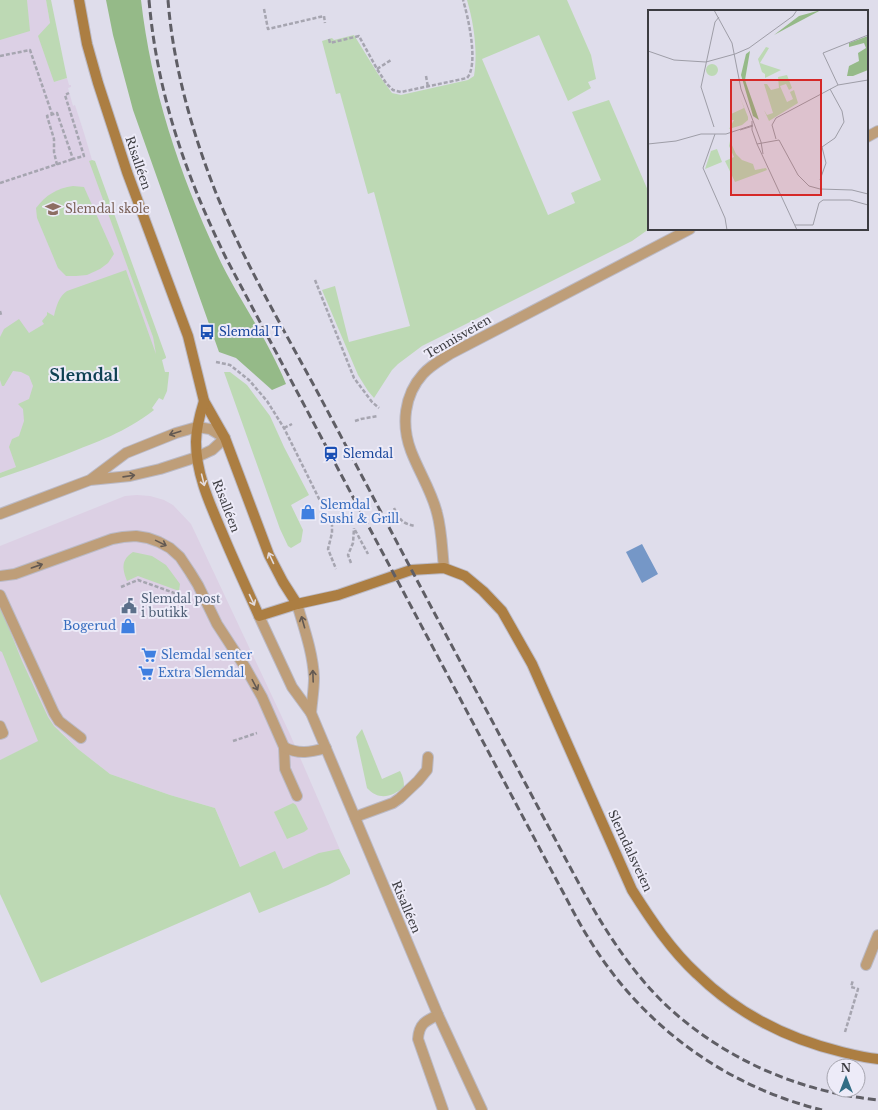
<svg xmlns="http://www.w3.org/2000/svg" width="878" height="1110" viewBox="0 0 878 1110" font-family="'Libre Baskerville',serif">
	<style>
		.commercial { fill: #dcd0e4 }
		.education { fill: #dcd0e5 }
		.green { fill: #bdd9b4 }
		.forest { fill: #95ba88 }
		.water { fill: #7597c7 }
		.lines { fill: none; stroke-linecap: round; stroke-linejoin: round }
		.service-casing { stroke: #bbbac6; stroke-width: 12 }
		.minor-casing { stroke: #bbbac6; stroke-width: 12 }
		.tertiary-casing { stroke: #bbbac6; stroke-width: 12 }
		.secondary-casing { stroke: #bbbac6; stroke-width: 12 }
		.path { stroke: #a6a5b0; stroke-width: 2.5; stroke-dasharray: 4 2; stroke-linecap: butt }
		.service { stroke: #be9e79; stroke-width: 10 }
		.minor { stroke: #be9e79; stroke-width: 10 }
		.tertiary { stroke: #be9e79; stroke-width: 10 }
		.secondary { stroke: #ac7e42; stroke-width: 10 }
		.rail { stroke: #5f5e65; stroke-width: 3; stroke-dasharray: 8 4; stroke-linecap: butt }
		.oneway { stroke: #635952 }
		.oneway2 { stroke: #e3dbdd }
		.labels { text-anchor: middle; stroke-width: 4; stroke-linejoin: round; paint-order: stroke }
		.street-label { font-size: 12px; fill: #3c3c41; stroke: #edebf8 }
		.education-label { font-size: 12px; fill: #785e54; stroke: #edebf8; text-anchor: start }
		.transit-label { font-size: 12px; fill: #164399; stroke: #edebf8; text-anchor: start }
		.shop-label { font-size: 12px; fill: #366cbe; stroke: #edebf8; text-anchor: start }
		.service-label { font-size: 12px; fill: #4e5e75; stroke: #edebf8; text-anchor: start }
		.district-label { font-size: 16px; font-weight: bold; fill: #0e4052; stroke: #edebf8 }
		.inset-road { fill: none; stroke: #9e9da7; stroke-width: 1 }
		.view { fill: #d62828; fill-opacity: 0.15; stroke: #d62828; stroke-width: 2 }
		.inset-edge { fill: none; stroke: #3c3c41; stroke-width: 2 }
	</style>
	<rect width="100%" height="100%" fill="#dfddeb"/>
	<path class="commercial" d="M 137,495 L 150,496 L 164,500 L 173,505 L 191,524 L 289,732 L 344,859 L 251,892 L 215,808 L 170,795 L 110,774 L 78,749 L 60,731 L 0,760 L 0,546 L 125,496 Z"/>
	<path class="education" d="M 0,0 L 46,0 L 50,23 L 54,82 L 67,78 L 69,85 L 71,85 L 71,87 L 68,88 L 73,106 L 75,105 L 84,133 L 92,160 L 90,161 L 153,337 L 158,361 L 107,434 L 0,473 Z"/>
	<g class="green">
		<path d="M 0,0 L 27,0 L 30,31 L 0,40 Z"/>
		<path d="M 46,0 L 51,0 L 67,78 L 54,82 L 38,36 L 50,23 Z"/>
		<path d="M 467,0 L 567,0 L 591,55 L 596,79 L 588,82 L 591,88 L 568,101 L 539,35 L 482,59 L 548,215 L 575,203 L 571,193 L 601,180 L 572,112 L 609,100 L 649,193 L 649,229 L 632,241 L 422,346 L 398,364 L 392,370 L 374,398 L 368,391 L 358,375 L 322,290 L 335,286 L 349,342 L 410,326 L 374,192 L 368,194 L 340,93 L 336,94 L 322,41 L 332,38 L 334,40 L 354,35 L 378,74 L 392,93 L 401,95 L 468,80 L 474,76 C 478,52 474,24 467,0 Z"/>
		<path d="M 92,160 L 95,161 L 166,357 L 166,358 L 162,360 L 165,372 L 169,372 L 169,373 L 167,391 L 163,400 L 159,398 L 152,408 L 154,410 C 124,433 99,441 64,455 C 43,463 21,471 0,478 L 0,473 L 16,467 L 9,447 L 12,439 L 19,436 L 24,421 L 23,409 L 18,404 L 29,399 L 33,386 L 29,376 L 21,372 L 13,371 L 4,386 L 2,386 L 0,380 L 0,337 L 4,329 L 19,319 L 29,333 L 44,324 L 42,321 L 47,315 L 47,312 L 54,316 C 56,307 59,296 67,291 L 126,270 L 156,354 L 153,337 L 89,161 Z"/>
		<path d="M 73,186 L 84,187 L 114,254 L 108,263 L 100,269 L 87,275 L 76,276 L 66,276 L 58,268 L 37,218 L 36,208 C 46,195 57,188 73,186 Z"/>
		<path d="M 224,372 L 230,372 L 247,385 L 270,416 L 284,447 L 309,495 L 291,505 L 303,530 L 301,542 L 291,548 L 288,546 L 280,529 Z"/>
		<path d="M 133,552 L 152,556 L 166,565 L 180,584 L 179,591 L 138,576 L 127,581 C 122,568 121,560 133,552 Z"/>
		<path d="M 0,606 L 22,661 L 48,717 L 54,726 L 78,749 L 110,774 L 170,795 L 215,808 L 240,867 L 275,851 L 283,869 L 319,853 L 339,849 L 350,870 L 350,874 L 328,885 L 259,913 L 250,892 L 41,983 L 0,894 L 0,760 L 38,741 L 2,652 L 0,651 Z"/>
		<path d="M 362,729 L 382,779 L 400,771 C 403,776 404,781 404,787 C 392,797 379,801 367,788 L 356,737 Z"/>
		<path d="M 293,803 L 296,805 L 308,829 L 304,832 L 287,839 L 274,812 Z"/>
	</g>
	<path class="forest" d="M 106,0 L 141,0 C 151,88 179,173 217,254 C 233,289 255,320 272,354 C 277,364 282,374 286,384 L 272,390 L 236,358 L 219,352 L 133,110 L 113,35 Z"/>
	<path class="water" d="M 642,544 L 658,574 L 642,583 L 626,552 Z"/>
	<g class="lines">
		<defs>
			<g id="service">
				<path d="M 0,576 L 15,574 L 112,539 L 123,537 L 136,536 L 148,538 L 159,542 L 170,548 L 180,557 L 190,572 L 198,585 L 217,624 L 245,667 L 262,697 L 284,747 L 285,769 L 297,796"/>
				<path d="M 0,595 L 54,713 L 59,721 L 81,738"/>
				<path d="M 0,726 L 3,733 L 0,734"/>
				<path d="M 284,747 C 299,755 311,752 326,748"/>
				<path d="M 355,817 L 393,803 L 400,798 L 418,781 L 427,770 L 428,757"/>
				<path d="M 438,1015 C 425,1021 419,1024 418,1039 L 443,1110"/>
			</g>
			<g id="minor">
				<path d="M 867,137 L 878,131"/>
				<path d="M 444,568 C 442,550 442,531 437,513 C 432,492 419,472 411,451 C 401,425 404,395 423,374 C 431,365 441,360 450,354 L 690,229"/>
				<path d="M 297,604 C 304,628 313,653 314,678 C 314,689 312,701 311,713"/>
				<path d="M 259,616 L 292,687 L 311,713 L 438,1015 L 482,1110"/>
				<path d="M 866,965 L 878,935"/>
			</g>
			<path id="tertiary" d="M 0,514 L 90,480 L 130,476 L 160,469 L 197,457 L 212,450 L 225,438 L 210,429 L 197,427 L 176,433 L 126,453 L 90,480"/>
			<g id="secondary">
				<path d="M 79,0 L 87,44 L 98,83 L 127,172 L 188,336 L 204,401 L 225,438 L 269,555 L 283,582 L 297,604"/>
				<path d="M 204,401 C 200,414 196,428 196,442 C 196,473 209,502 221,530 C 233,559 246,587 259,616 L 297,604 L 338,595 L 411,570 L 444,568 L 465,576 L 483,591 L 502,611 L 532,664 L 632,890 C 651,920 671,950 697,974 C 737,1013 788,1039 842,1052 C 854,1055 866,1058 878,1059"/>
			</g>
		</defs>
		<use href="#service" class="service-casing"/>
		<use href="#minor" class="minor-casing"/>
		<use href="#tertiary" class="tertiary-casing"/>
		<use href="#secondary" class="secondary-casing"/>
		<g class="path">
			<path d="M 264,9 L 268,29 L 324,16 L 325,23"/>
			<path d="M 329,39 L 330,43 L 359,36 L 377,69 L 386,83 L 393,90 L 401,92 L 467,78 C 479,65 468,16 463,0"/>
			<path d="M 0,56 L 30,50 L 52,114"/>
			<path d="M 377,69 L 391,60"/>
			<path d="M 426,76 L 428,87"/>
			<path d="M 57,165 L 54,152 L 54,139 L 47,116 L 57,113 L 73,159 L 84,156 L 65,95 L 69,93"/>
			<path d="M 0,183 L 73,159"/>
			<path d="M 315,280 L 354,378 L 372,402 L 379,408"/>
			<path d="M 0,311 L 1,315"/>
			<path d="M 216,362 L 230,365 L 249,380 L 267,401 L 284,428 L 332,525 L 332,533 L 328,549 L 336,569"/>
			<path d="M 355,421 L 361,419 L 378,416"/>
			<path d="M 284,428 L 292,424"/>
			<path d="M 394,508 C 400,520 401,523 415,526"/>
			<path d="M 355,530 L 368,554"/>
			<path d="M 351,563 L 348,555 L 353,543 L 354,528"/>
			<path d="M 121,587 L 138,580 L 180,595"/>
			<path d="M 233,741 L 257,733"/>
			<path d="M 845,1032 L 858,989 L 851,987 L 853,980"/>
		</g>
		<use href="#service" class="service"/>
		<use href="#minor" class="minor"/>
		<use href="#tertiary" class="tertiary"/>
		<use href="#secondary" class="secondary"/>
		<g class="rail">
			<path d="M 149,0 C 157,93 185,174 226,258 L 557,881 C 568,901 578,922 591,942 C 643,1026 725,1086 822,1110"/>
			<path d="M 168,0 C 173,65 192,132 216,193 C 244,262 283,328 319,395 C 368,487 417,581 467,674 C 496,728 525,783 554,837 C 586,897 618,960 668,1007 C 726,1060 800,1092 878,1100"/>
		</g>
	</g>
	<defs><path id="oneway-shaft" d="M-6 0H5M1.5-3L5.5 0L1.5 3" fill="none" stroke-width="1.6" stroke-linecap="round" stroke-linejoin="round"/></defs>
	<g class="oneway">
		<use href="#oneway-shaft" transform="translate(175 433) rotate(162)"/>
		<use href="#oneway-shaft" transform="translate(129 476) rotate(-8)"/>
		<use href="#oneway-shaft" transform="translate(161 543) rotate(26)"/>
		<use href="#oneway-shaft" transform="translate(37 566) rotate(-19)"/>
		<use href="#oneway-shaft" transform="translate(303 622) rotate(-106)"/>
		<use href="#oneway-shaft" transform="translate(313 676) rotate(-92)"/>
		<use href="#oneway-shaft" transform="translate(255 685) rotate(62)"/>
	</g>
	<g class="oneway2">
		<use href="#oneway-shaft" transform="translate(203 480) rotate(76)"/>
		<use href="#oneway-shaft" transform="translate(271 558) rotate(-115)"/>
		<use href="#oneway-shaft" transform="translate(252 600) rotate(65)"/>
	</g>
	<defs>
		<symbol id="school-bare" viewBox="-9 -9 18 18"><path d="M0-5L7-2L0 1L-7-2ZM-4 1L0 2.5L4 1V4Q0 6-4 4Z" fill="#8d6e63" stroke="#edebf8" stroke-width="2.5" paint-order="stroke"/></symbol>
		<symbol id="bus-bare" viewBox="-9 -9 18 18"><path d="M-5-6H5V4H4V6H2V4H-2V6H-4V4H-5ZM-3.5-4V0h7V-4ZM-3.5 1.2v1.5H-2V1.2ZM2 1.2v1.5H3.5V1.2Z" fill="#1a4fb4" stroke="#edebf8" stroke-width="2.5" paint-order="stroke"/></symbol>
		<symbol id="station-bare" viewBox="-9 -9 18 18"><path d="M-3-6H3Q5-6 5-4V2Q5 4 3 4L4.5 6H3L1.5 4h-3L-3 6H-4.5L-3 4Q-5 4-5 2V-4Q-5-6-3-6ZM-3.5-4v3h7v-3ZM-3.5 1v1.5H-2V1ZM2 1v1.5H3.5V1Z" fill="#1a4fb4" stroke="#edebf8" stroke-width="2.5" paint-order="stroke"/></symbol>
		<symbol id="shop-bare" viewBox="-9 -9 18 18"><path d="M-5-2.5h2.3a2.7 3.5 0 0 1 5.4 0H5L5.5 6h-11ZM-1.5-2.5h3a1.5 2.3 0 0 0-3 0Z" fill="#3f7fe0" stroke="#edebf8" stroke-width="2.5" paint-order="stroke"/></symbol>
		<symbol id="civic-bare" viewBox="-9 -9 18 18"><path d="M-.6-6.5H3V-4.5H.6V-3L4-1V1h2V6H-6V1h2V-1L-.6-3ZM-1.2 2.5V6h2.4V2.5Z" fill="#5c6f8a" stroke="#edebf8" stroke-width="2.5" paint-order="stroke"/></symbol>
		<symbol id="supermarket-bare" viewBox="-9 -9 18 18"><path d="M-6-5.5h2.5l.6 2H6L4.5 2H-2.5L-4.4-4H-6ZM-1.5 3.2a1.3 1.3 0 1 0 .1 0ZM3 3.2a1.3 1.3 0 1 0 .1 0Z" fill="#3f7fe0" stroke="#edebf8" stroke-width="2.5" paint-order="stroke"/></symbol>
	</defs>
	<g fill-rule="evenodd">
		<use href="#school-bare" x="42" y="198" width="22" height="22"/>
		<use href="#bus-bare" x="196" y="321" width="22" height="22"/>
		<use href="#station-bare" x="320" y="443" width="22" height="22"/>
		<use href="#shop-bare" x="297" y="501" width="22" height="22"/>
		<use href="#civic-bare" x="118" y="595" width="22" height="22"/>
		<use href="#shop-bare" x="117" y="615" width="22" height="22"/>
		<use href="#supermarket-bare" x="138" y="644" width="22" height="22"/>
		<use href="#supermarket-bare" x="135" y="662" width="22" height="22"/>
	</g>
	<g class="labels">
		<g class="street-label">
			<text transform="translate(138 163) rotate(71)" y="4">Risalléen</text>
			<text transform="translate(458 337) rotate(-30)" y="4">Tennisveien</text>
			<text transform="translate(226 506) rotate(69)" y="4">Risalléen</text>
			<text transform="translate(630 851) rotate(65)" y="4">Slemdalsveien</text>
			<text transform="translate(406 907) rotate(67)" y="4">Risalléen</text>
		</g>
		<g class="education-label">
			<text x="65" y="213">Slemdal skole</text>
		</g>
		<g class="transit-label">
			<text x="219" y="336">Slemdal T</text>
			<text x="343" y="458">Slemdal</text>
		</g>
		<g class="shop-label">
			<text x="320" y="509">Slemdal<tspan x="320" dy="14">Sushi &amp; Grill</tspan></text>
			<text x="116" y="630" text-anchor="end">Bogerud</text>
			<text x="161" y="659">Slemdal senter</text>
			<text x="158" y="677">Extra Slemdal</text>
		</g>
		<g class="service-label">
			<text x="141" y="603">Slemdal post<tspan x="141" dy="14">i butikk</tspan></text>
		</g>
		<g class="district-label">
			<text x="84" y="381">Slemdal</text>
		</g>
	</g>
	<g transform="translate(648 10)">
		<rect width="220" height="220" fill="#dfddeb"/>
		<path d="M 118,37 L 121,38 L 112,53 L 133,60 L 117,68 L 117,64 L 114,62 L 110,49 ZM58 60a6 6 0 1 1 12 0a6 6 0 1 1-12 0ZM 139,65 L 144,78 L 141,80 L 138,74 L 132,76 L 139,92 L 145,89 L 142,82 L 146,80 L 150,93 L 121,111 L 116,100 L 119,105 L 125,103 L 116,74 L 119,74 L 123,80 L 131,78 L 130,67 ZM 92,87 L 100,107 L 100,110 L 94,115 L 81,119 L 86,110 L 83,110 L 83,104 L 96,98 ZM 82,131 L 88,144 L 94,150 L 105,154 L 107,160 L 118,158 L 119,160 L 87,172 L 77,151 L 86,147 L 81,136 ZM 69,139 L 74,152 L 57,159 L 63,141 Z" fill="#bdd9b4"/>
		<path d="M 173,0 L 139,18 L 126,25 L 151,6 ZM 220,26 L 220,60 L 205,66 L 199,66 L 201,56 L 211,51 L 210,43 L 218,38 L 216,33 L 201,37 L 201,33 ZM 102,41 L 97,70 L 111,110 L 105,106 L 93,65 L 98,44 Z" fill="#95ba88"/>
		<path class="inset-road" d="M 66,0 L 84,33 L 93,79 L 113,132M 0,41 L 26,50 L 58,52 L 87,44 L 101,38 L 145,6 L 149,0M 190,75 L 175,43 L 220,25M 104,111 L 104,120 L 109,134 L 131,130 L 150,165 L 161,176 L 172,179 L 204,180 L 220,184M 66,117 L 53,77 L 67,12 L 71,7M 92,120 L 105,116M 67,124 L 55,158 L 77,208 L 79,220M 128,129 L 124,115 L 128,108 L 190,75 L 220,70M 113,132 L 115,144M 0,134 L 28,131 L 53,124 L 78,124 L 105,115M 109,134 L 149,220M 172,170 L 178,153 L 174,137 L 187,128 L 196,112 L 194,101 L 182,79M 147,215 L 165,215 L 171,193 L 175,190 L 202,190 L 220,195"/>
		<path class="view" d="M 83,70 L 173,70 L 173,185 L 83,185 Z"/>
		<rect width="220" height="220" class="inset-edge"/>
	</g>
	<g transform="translate(846 1078)"><circle r="19" fill="#edebf8" stroke="#a6a5af"/>
	<path d="M0-3L7 15L0 10L-7 15Z" fill="#326d85"/>
	<text y="-6" font-size="11" font-weight="bold" text-anchor="middle" fill="#3c3c41">N</text>
	</g>
</svg>
